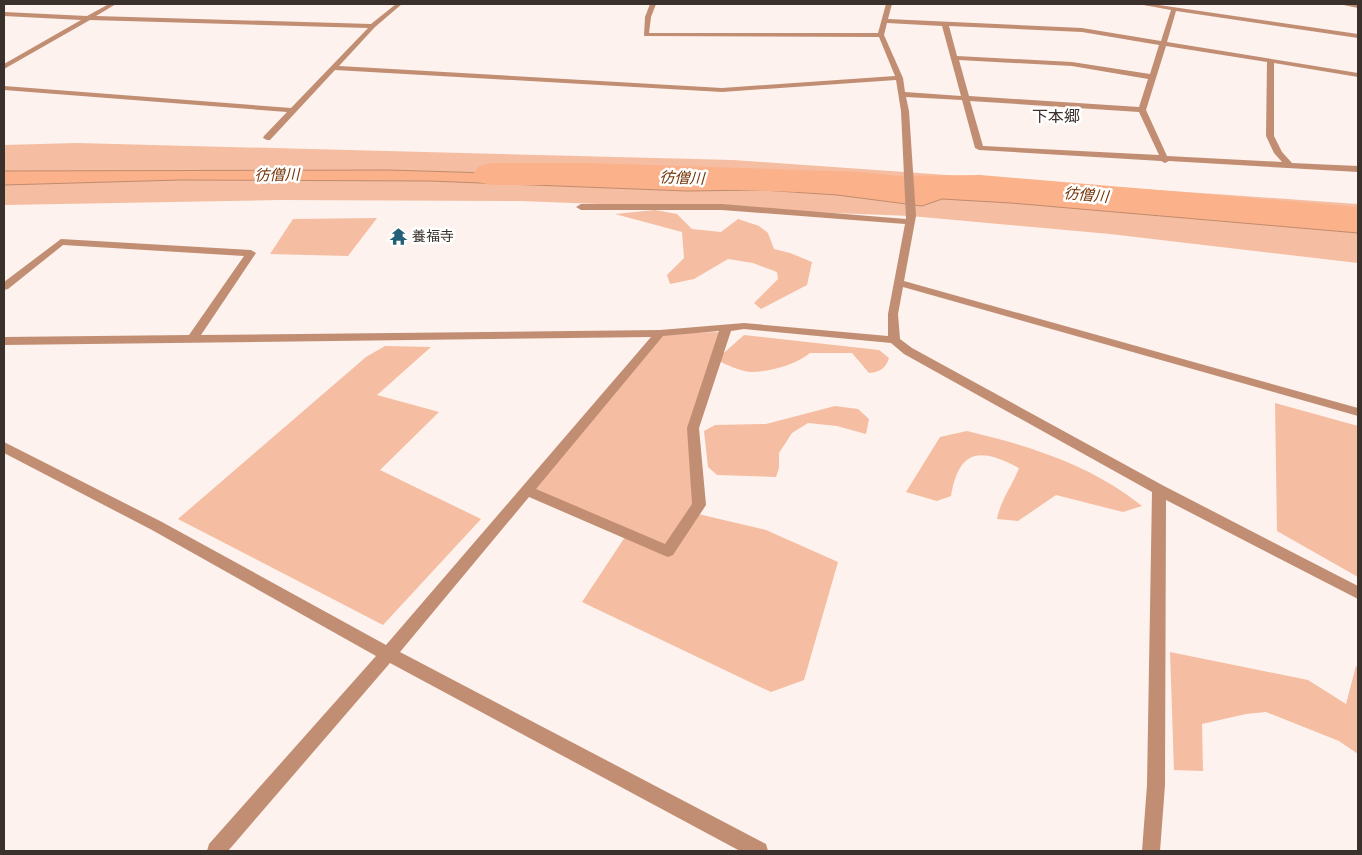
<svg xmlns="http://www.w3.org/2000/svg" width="1362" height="855" viewBox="0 0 1362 855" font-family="'Exo 2','Noto Sans JP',sans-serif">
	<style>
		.green { fill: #f5bda1 }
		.water { fill: #fbb18a; stroke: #c18b6e }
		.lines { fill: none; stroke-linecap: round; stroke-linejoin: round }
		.river { fill: #fbb18a; fill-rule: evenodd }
		.minor { fill: #c18e73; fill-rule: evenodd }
		.labels { text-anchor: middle; stroke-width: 5; stroke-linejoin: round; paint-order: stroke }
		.far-poi-label { font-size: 14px; fill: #3b312c; stroke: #fff; text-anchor: start }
		.far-water-label { font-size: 15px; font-style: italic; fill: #753407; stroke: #fff }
		.far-quarter-label { font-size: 16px; fill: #3b312c; stroke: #fff }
	</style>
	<rect width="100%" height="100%" fill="#fdf2ed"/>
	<g class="green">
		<path d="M 77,143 L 733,160 L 1357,204 L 1358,263 L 1110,234 L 911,216 L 520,201 L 279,200 L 4,205 L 4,145 Z"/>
		<path d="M 655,210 L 677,214 L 692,229 L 721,232 L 738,219 L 759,226 L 768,233 L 774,249 L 790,253 L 812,262 L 807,285 L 761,309 L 754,303 L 778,279 L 777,272 L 753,263 L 728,259 L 694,279 L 670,284 L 667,275 L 684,258 L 682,232 L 615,214 Z"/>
		<path d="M 377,218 L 348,256 L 270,254 L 293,219 Z"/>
		<path d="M 724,332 L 717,359 L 744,335 L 879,350 L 889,358 C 886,368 880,372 869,373 L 852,353 L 810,353 C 795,365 770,372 750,372 C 739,371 726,364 716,360 L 694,434 L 694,513 L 766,530 L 838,562 L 804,680 L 771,692 L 582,602 L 627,534 L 526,490 L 660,333 Z"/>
		<path d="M 385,346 L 431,347 L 377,395 L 439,412 L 380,470 L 481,519 L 383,625 L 178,519 L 366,357 Z"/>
		<path d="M 1275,403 L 1358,426 L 1358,577 L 1277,531 Z"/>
		<path d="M 835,406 L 858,409 L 869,419 L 866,434 L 837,426 L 808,423 L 792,433 L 779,453 L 779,468 L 776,477 L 717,475 L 708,467 L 704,431 L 715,425 L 766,424 Z"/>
		<path d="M 967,431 C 1030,446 1091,465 1142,506 L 1123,512 L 1056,495 L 1018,521 L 997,519 C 1001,499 1012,487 1019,468 C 980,447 959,449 951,496 L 937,501 L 906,492 L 940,437 Z"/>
		<path d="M 1170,652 L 1308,680 L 1346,704 L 1356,666 L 1358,668 L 1358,754 L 1339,741 L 1266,712 L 1246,714 L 1202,724 L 1203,771 L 1174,770 Z"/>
	</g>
	<path class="water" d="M 388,170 L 522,174 L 604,174 L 909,187 L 966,186 L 1147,199 L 1358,220 L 1358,233 L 1011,203 L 942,199 L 922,206 L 837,195 L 762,190 L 687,191 L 429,181 L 180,180 L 4,185 L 4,171 Z"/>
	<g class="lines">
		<path class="river" d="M 492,163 L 588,163 L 859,172 L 899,176 L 980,175 L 1358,207 L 1358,231 L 980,197 L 899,198 L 859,194 L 588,185 L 492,185 L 479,182 L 473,174 L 479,166 Z"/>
		<g class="minor">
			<path d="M 109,4 L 116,4 L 96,16 L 371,24 L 396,4 L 402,4 L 375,27 L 339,66 L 722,88 L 895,76 L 879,37 L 644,36 L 645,17 L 650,4 L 656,4 L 651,17 L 649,33 L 878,33 L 886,4 L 892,4 L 888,19 L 1082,28 L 1161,41 L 1171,10 L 1138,4 L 1152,4 L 1358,34 L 1358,38 L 1176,11 L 1167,42 L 1358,73 L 1358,77 L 1274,63 L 1274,136 L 1282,152 L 1292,163 L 1358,166 L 1358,172 L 1169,161 L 1165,163 L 1161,161 L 979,150 L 975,148 L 962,100 L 906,97 L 909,111 L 916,216 L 904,281 L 1358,408 L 1358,416 L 903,287 L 898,314 L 900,339 L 912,348 L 1164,486 L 1358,586 L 1358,599 L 1166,500 L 1165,785 L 1160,851 L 1142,851 L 1147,785 L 1152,492 L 904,354 L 891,343 L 744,329 L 731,331 L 699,428 L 706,505 L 673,555 L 668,557 L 663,555 L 529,497 L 400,652 L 766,844 L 768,851 L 740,851 L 390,663 L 228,851 L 207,851 L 209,844 L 376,656 L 152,530 L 4,453 L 4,442 L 162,522 L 386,645 L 651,337 L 4,345 L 4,337 L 189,335 L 244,256 L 63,245 L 8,289 L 4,290 L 4,282 L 61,239 L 251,250 L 256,253 L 201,335 L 660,330 L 744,323 L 888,336 L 888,314 L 905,224 L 722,210 L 581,210 L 576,207 L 581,204 L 722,204 L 906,219 L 901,111 L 896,80 L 722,92 L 335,70 L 270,140 L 267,140 L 263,138 L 264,136 L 287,112 L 4,90 L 4,86 L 291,108 L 368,28 L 90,20 L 4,69 L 4,64 L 81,20 L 4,16 L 4,12 L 87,16 ZM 887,23 L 942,26 L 961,96 L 905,92 L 903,78 L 884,35 ZM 949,26 L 1082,32 L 1159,45 L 1150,74 L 1072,62 L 957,56 ZM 1166,46 L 1267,62 L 1266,136 L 1274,153 L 1282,162 L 1167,156 L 1146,110 ZM 959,60 L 1072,66 L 1148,79 L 1139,107 L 969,96 ZM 970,101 L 1139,112 L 1159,155 L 983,146 ZM 719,331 L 687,428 L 692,504 L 665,544 L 536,489 L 663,336 Z"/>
			<path d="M 1339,4 L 1358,4 L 1358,8 Z"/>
		</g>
	</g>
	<defs>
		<symbol id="temple-bare" viewBox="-9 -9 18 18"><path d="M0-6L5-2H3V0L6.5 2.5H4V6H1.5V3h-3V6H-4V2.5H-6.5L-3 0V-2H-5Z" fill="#235f77" stroke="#fff" stroke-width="2.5" paint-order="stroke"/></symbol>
	</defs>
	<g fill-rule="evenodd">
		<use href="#temple-bare" x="386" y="224" width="25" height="25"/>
	</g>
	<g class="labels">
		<g class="far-poi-label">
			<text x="412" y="241">養福寺</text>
		</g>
		<g class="far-water-label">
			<text transform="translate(277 175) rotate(-1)" y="5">彷僧川</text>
			<text transform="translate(682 178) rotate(2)" y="5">彷僧川</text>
			<text transform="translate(1086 195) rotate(5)" y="5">彷僧川</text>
		</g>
		<g class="far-quarter-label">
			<text x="1056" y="122">下本郷</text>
		</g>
	</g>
	<rect width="1362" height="855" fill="none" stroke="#3b312c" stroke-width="10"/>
</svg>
